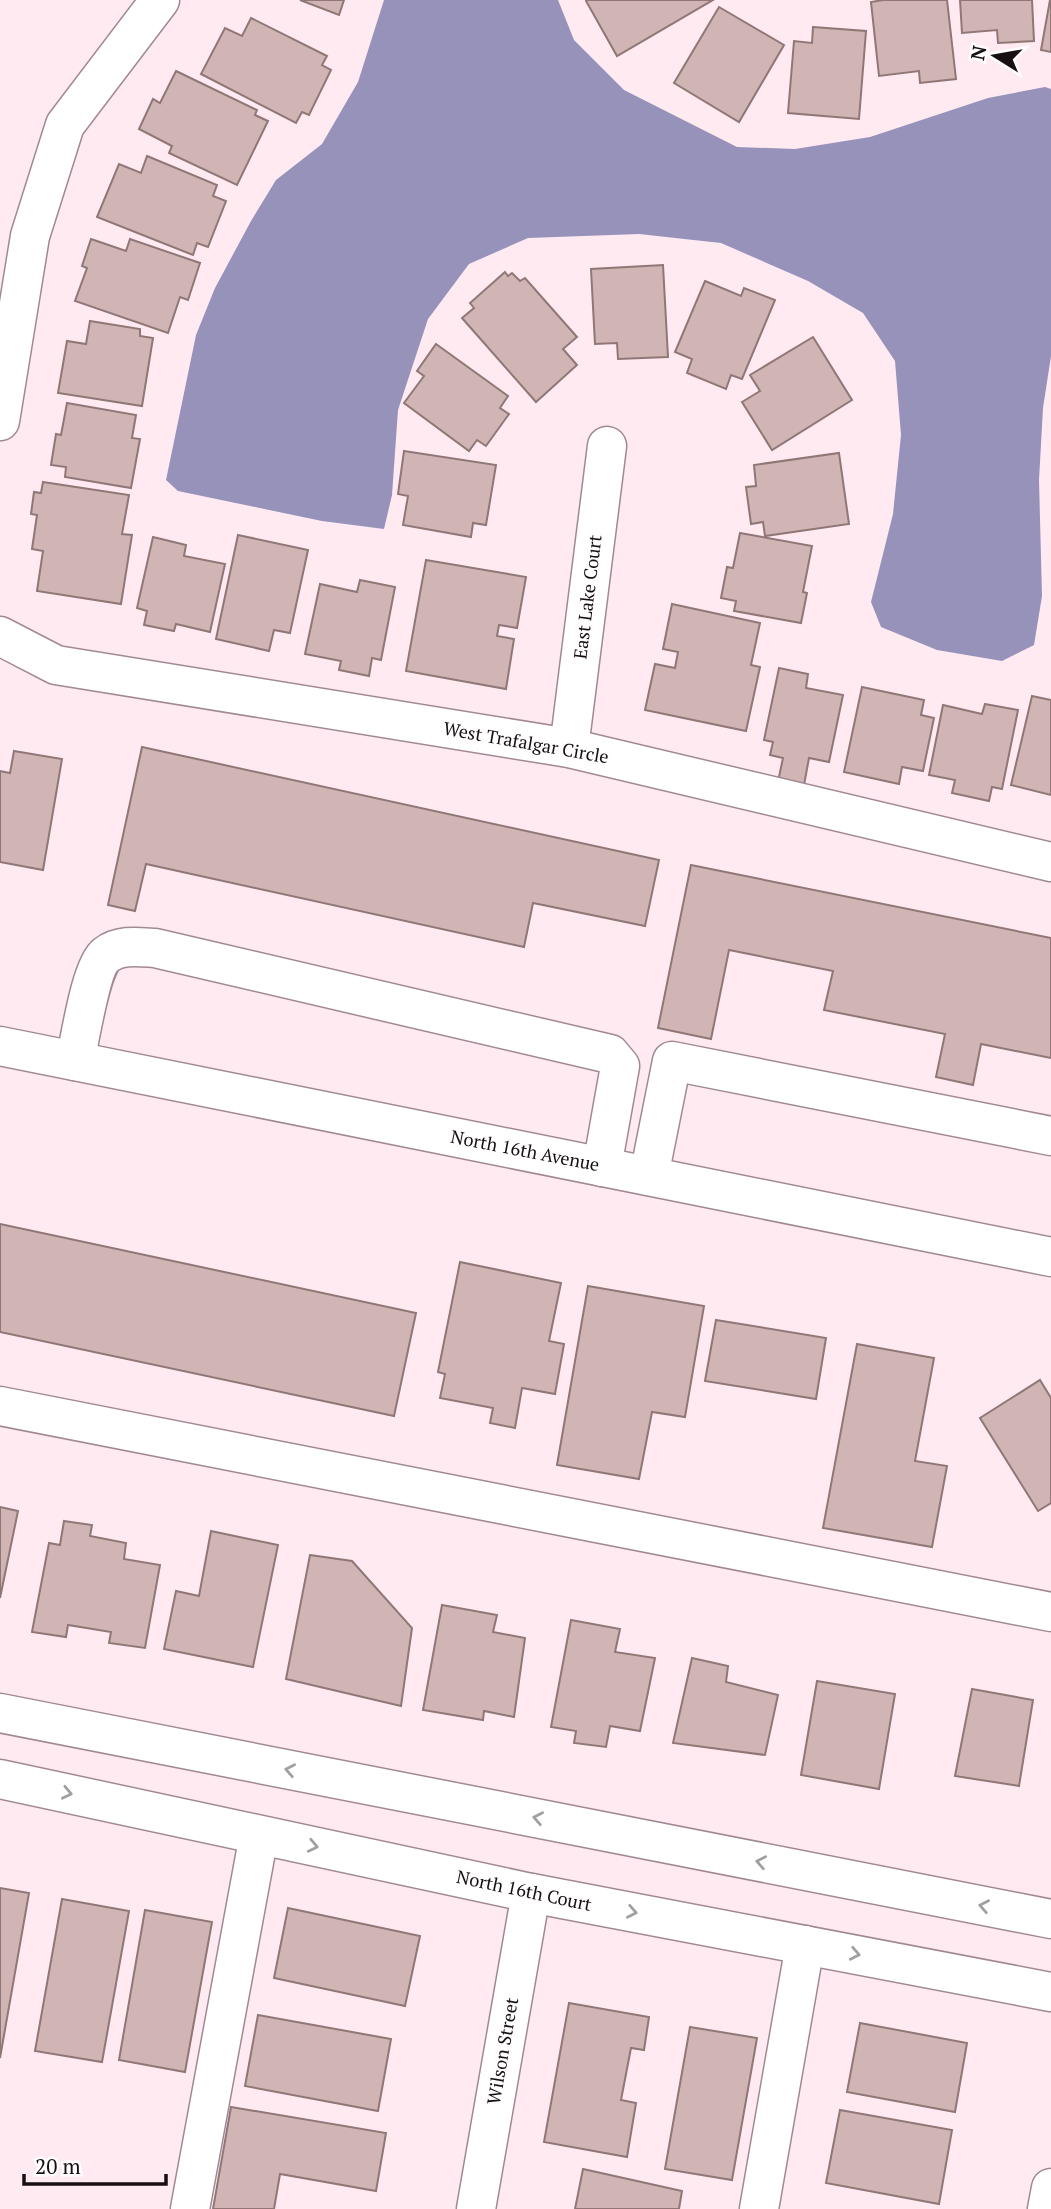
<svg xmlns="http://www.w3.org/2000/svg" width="1051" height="2209" viewBox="0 0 1051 2209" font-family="'PT Serif',serif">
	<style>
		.water { fill: #9692ba }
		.building { fill: #d0b5b4; stroke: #907776; stroke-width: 2 }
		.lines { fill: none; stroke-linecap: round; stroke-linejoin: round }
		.minor-casing { stroke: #a18993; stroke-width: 41 }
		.minor { stroke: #fff; stroke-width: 38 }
		.oneway { stroke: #a39fa1 }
		.labels { text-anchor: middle; stroke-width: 7; stroke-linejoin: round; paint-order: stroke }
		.street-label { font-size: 18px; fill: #180f13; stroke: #fefefe }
	</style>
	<rect width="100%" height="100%" fill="#ffeaf2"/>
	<path class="water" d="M 384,0 L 558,0 L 574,40 L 624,90 L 737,147 L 795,149 L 870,137 L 988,98 L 1045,87 L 1051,89 L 1051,356 L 1043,408 L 1039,480 L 1042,596 L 1034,645 L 1002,661 L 937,650 L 881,627 L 871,602 L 893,514 L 901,435 L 895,361 L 863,313 L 808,281 L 721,243 L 639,234 L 528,238 L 469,264 L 428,319 L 398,410 L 392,495 L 384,529 L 322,521 L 178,491 L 166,480 L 196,335 L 215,288 L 251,221 L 276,180 L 322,144 L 358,82 Z"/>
	<g class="building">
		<path d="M 300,0 L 344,0 L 339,15 Z"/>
		<path d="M 587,0 L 713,0 L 617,56 L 586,1 Z"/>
		<path d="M 883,0 L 947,0 L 956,79 L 920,83 L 919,71 L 879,76 L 871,2 Z"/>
		<path d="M 960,0 L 1032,0 L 1034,41 L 998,43 L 997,30 L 962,33 Z"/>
		<path d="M 1050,0 L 1051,0 L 1051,52 L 1041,50 Z"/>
		<path d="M 719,7 L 784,45 L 739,122 L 674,83 Z"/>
		<path d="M 251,18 L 327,56 L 322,65 L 331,70 L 309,115 L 302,112 L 296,123 L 201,74 L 225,28 L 242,36 Z"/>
		<path d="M 813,27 L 866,31 L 859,119 L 788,113 L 794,41 L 812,43 Z"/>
		<path d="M 176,71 L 257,110 L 255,115 L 268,121 L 237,185 L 169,153 L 172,146 L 139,129 L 153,99 L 160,103 Z"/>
		<path d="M 147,156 L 217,185 L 213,196 L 226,201 L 208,247 L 197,243 L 193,255 L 97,217 L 119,164 L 141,173 Z"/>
		<path d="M 91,239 L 126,251 L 130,239 L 200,263 L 188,300 L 180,297 L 168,333 L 75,301 L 87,268 L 82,266 Z"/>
		<path d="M 663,265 L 668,357 L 618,359 L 617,343 L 595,344 L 591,269 Z"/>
		<path d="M 505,272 L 508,276 L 512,273 L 520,281 L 525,278 L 577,337 L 563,349 L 577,365 L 536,402 L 462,318 L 474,308 L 470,303 Z"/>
		<path d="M 705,281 L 741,296 L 744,288 L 775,300 L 742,379 L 731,375 L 726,389 L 687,373 L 692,359 L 675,352 Z"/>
		<path d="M 90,321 L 140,329 L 140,336 L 153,338 L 142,406 L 58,393 L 67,341 L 86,344 Z"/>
		<path d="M 813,337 L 852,400 L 772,450 L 742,402 L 760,391 L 750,375 Z"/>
		<path d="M 436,344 L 508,396 L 500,408 L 509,414 L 486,446 L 477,440 L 469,451 L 404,403 L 424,376 L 417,371 Z"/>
		<path d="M 67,403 L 136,415 L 132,438 L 140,439 L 131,488 L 65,477 L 66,467 L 51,465 L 56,434 L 61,435 Z"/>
		<path d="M 404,451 L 496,465 L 486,525 L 473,523 L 471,537 L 403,525 L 408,496 L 398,494 Z"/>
		<path d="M 839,453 L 849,524 L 765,536 L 763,522 L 751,524 L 746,487 L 756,486 L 754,465 Z"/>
		<path d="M 43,482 L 129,495 L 122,534 L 132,535 L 121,604 L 37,591 L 43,551 L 32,549 L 37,515 L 31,514 L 34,492 L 41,493 Z"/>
		<path d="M 740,533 L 812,546 L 803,592 L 807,593 L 801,623 L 734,611 L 736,601 L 721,598 L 727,567 L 733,568 Z"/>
		<path d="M 238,535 L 308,550 L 290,633 L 274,630 L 269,651 L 216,639 Z"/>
		<path d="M 153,537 L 186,545 L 184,556 L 225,564 L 210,632 L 176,624 L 174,631 L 144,625 L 147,611 L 137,608 Z"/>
		<path d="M 426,560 L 526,577 L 517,628 L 499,625 L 497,636 L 514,639 L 506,689 L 406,671 Z"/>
		<path d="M 360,580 L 395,587 L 381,660 L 372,658 L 369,676 L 339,670 L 341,661 L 305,654 L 320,584 L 357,592 Z"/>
		<path d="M 672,604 L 760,623 L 751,665 L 760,667 L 746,731 L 645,710 L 655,664 L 675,668 L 678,652 L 663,649 Z"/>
		<path d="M 779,668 L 808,674 L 806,688 L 843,695 L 829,762 L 809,758 L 802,796 L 776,791 L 783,758 L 770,755 L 773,742 L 764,740 Z"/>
		<path d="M 862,687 L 924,700 L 921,715 L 934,718 L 923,771 L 902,767 L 899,784 L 844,772 Z"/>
		<path d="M 1032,696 L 1051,700 L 1051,795 L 1011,785 Z"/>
		<path d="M 985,704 L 1018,710 L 1002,789 L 992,787 L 989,801 L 952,793 L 955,780 L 929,775 L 943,705 L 982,714 Z"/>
		<path d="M 142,747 L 659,860 L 645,926 L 533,903 L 524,947 L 146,864 L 135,911 L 108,905 Z"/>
		<path d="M 14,751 L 62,759 L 43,870 L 0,862 L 0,771 L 10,773 Z"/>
		<path d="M 691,865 L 1051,938 L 1051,1058 L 981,1044 L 973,1085 L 936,1077 L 945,1034 L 824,1010 L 833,971 L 729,950 L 711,1039 L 658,1028 Z"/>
		<path d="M 0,1224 L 416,1313 L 394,1416 L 0,1332 Z"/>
		<path d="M 460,1262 L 561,1283 L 549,1341 L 564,1344 L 555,1394 L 522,1388 L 515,1428 L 490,1423 L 493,1408 L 440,1398 L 445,1374 L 438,1372 Z"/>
		<path d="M 588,1286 L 704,1306 L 685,1417 L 652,1412 L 639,1479 L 557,1465 Z"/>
		<path d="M 716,1320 L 826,1338 L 816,1399 L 705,1381 Z"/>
		<path d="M 857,1344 L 934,1358 L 915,1461 L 947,1466 L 932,1547 L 823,1528 Z"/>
		<path d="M 1040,1380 L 1051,1398 L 1051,1503 L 1038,1511 L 980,1418 Z"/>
		<path d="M 0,1507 L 18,1511 L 0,1598 Z"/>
		<path d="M 64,1521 L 92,1525 L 90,1536 L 126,1543 L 124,1559 L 160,1565 L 145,1648 L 109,1643 L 111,1632 L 68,1625 L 66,1637 L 32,1632 L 49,1543 L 60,1545 Z"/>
		<path d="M 211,1531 L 278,1545 L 253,1667 L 164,1649 L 176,1591 L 199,1596 Z"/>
		<path d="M 310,1555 L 352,1561 L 412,1628 L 401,1706 L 286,1679 Z"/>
		<path d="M 442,1605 L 497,1615 L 493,1632 L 525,1638 L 514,1717 L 484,1711 L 483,1720 L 423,1710 Z"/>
		<path d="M 571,1620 L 620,1629 L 615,1652 L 655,1658 L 640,1731 L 610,1726 L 606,1747 L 574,1743 L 576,1731 L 551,1727 Z"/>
		<path d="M 692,1658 L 728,1666 L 726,1682 L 778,1695 L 765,1755 L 673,1743 Z"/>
		<path d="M 817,1681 L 895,1694 L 879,1789 L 801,1775 Z"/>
		<path d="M 972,1689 L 1033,1700 L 1019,1786 L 955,1776 Z"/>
		<path d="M 0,1888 L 29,1893 L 0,2058 Z"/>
		<path d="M 62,1899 L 129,1911 L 102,2062 L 35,2051 Z"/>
		<path d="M 288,1908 L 420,1936 L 405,2006 L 274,1978 Z"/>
		<path d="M 145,1910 L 212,1922 L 185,2072 L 119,2060 Z"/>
		<path d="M 569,2003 L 649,2017 L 644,2050 L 631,2048 L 621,2100 L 636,2103 L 627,2157 L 544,2142 Z"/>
		<path d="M 258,2015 L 391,2039 L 378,2111 L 245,2086 Z"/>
		<path d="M 860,2023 L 967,2043 L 955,2112 L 847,2092 Z"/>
		<path d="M 690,2027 L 757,2038 L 732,2180 L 665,2169 Z"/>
		<path d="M 231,2107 L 386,2133 L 376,2191 L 280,2174 L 274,2209 L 213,2209 Z"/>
		<path d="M 840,2110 L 952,2130 L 939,2204 L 826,2183 Z"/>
		<path d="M 583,2169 L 682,2191 L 679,2209 L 575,2209 Z"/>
	</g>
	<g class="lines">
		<defs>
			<g id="minor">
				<path d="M 0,421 L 30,236 L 65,125 L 160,0"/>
				<path d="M 0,636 L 56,665 L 569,748 L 1051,862"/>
				<path d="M 569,748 L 607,446"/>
				<path d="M 0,1046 L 1051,1257"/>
				<path d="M 75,1061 C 80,1040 91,966 106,955 C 120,944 139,947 155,948 L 610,1054 L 620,1066 L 602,1167"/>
				<path d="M 649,1176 L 672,1061 L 1051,1136"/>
				<path d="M 0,1406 L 1051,1612"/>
				<path d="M 0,1713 L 1051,1919"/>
				<path d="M 0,1779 L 531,1893 L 1051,1992"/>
				<path d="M 190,2209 L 259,1835"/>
				<path d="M 476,2209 L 531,1893"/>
				<path d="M 759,2209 L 805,1945"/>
				<path d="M 1047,2209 L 1051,2188"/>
			</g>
		</defs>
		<use href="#minor" class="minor-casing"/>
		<use href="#minor" class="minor"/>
	</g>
	<defs><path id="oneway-chevron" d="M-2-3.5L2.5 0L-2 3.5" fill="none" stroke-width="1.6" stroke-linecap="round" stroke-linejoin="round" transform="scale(1.75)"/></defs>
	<g class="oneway">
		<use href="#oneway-chevron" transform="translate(290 1770) rotate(-169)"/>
		<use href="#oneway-chevron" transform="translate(67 1793) rotate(12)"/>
		<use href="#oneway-chevron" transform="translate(538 1818) rotate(-169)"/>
		<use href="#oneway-chevron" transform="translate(313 1846) rotate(12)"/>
		<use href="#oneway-chevron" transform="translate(761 1862) rotate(-169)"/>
		<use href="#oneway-chevron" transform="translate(984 1906) rotate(-169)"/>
		<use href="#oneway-chevron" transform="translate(632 1912) rotate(11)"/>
		<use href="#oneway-chevron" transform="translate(855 1954) rotate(11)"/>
	</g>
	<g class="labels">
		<g class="street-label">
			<text transform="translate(588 597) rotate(-83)" y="6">East Lake Court</text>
			<text transform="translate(526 743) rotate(10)" y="6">West Trafalgar Circle</text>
			<text transform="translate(525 1151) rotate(11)" y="6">North 16th Avenue</text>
			<text transform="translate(524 1891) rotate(12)" y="6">North 16th Court</text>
			<text transform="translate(503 2051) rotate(-80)" y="6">Wilson Street</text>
		</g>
	</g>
	<g transform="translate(995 56) rotate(281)" stroke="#fefefe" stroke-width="5" paint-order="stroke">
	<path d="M0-5L12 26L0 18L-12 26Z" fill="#180f13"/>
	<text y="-10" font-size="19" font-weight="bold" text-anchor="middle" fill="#180f13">N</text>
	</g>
	<path d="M24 2174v10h142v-10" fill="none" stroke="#180f13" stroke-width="3.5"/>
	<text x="35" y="2174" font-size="21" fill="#180f13" stroke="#fefefe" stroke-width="5" paint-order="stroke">20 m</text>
</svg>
